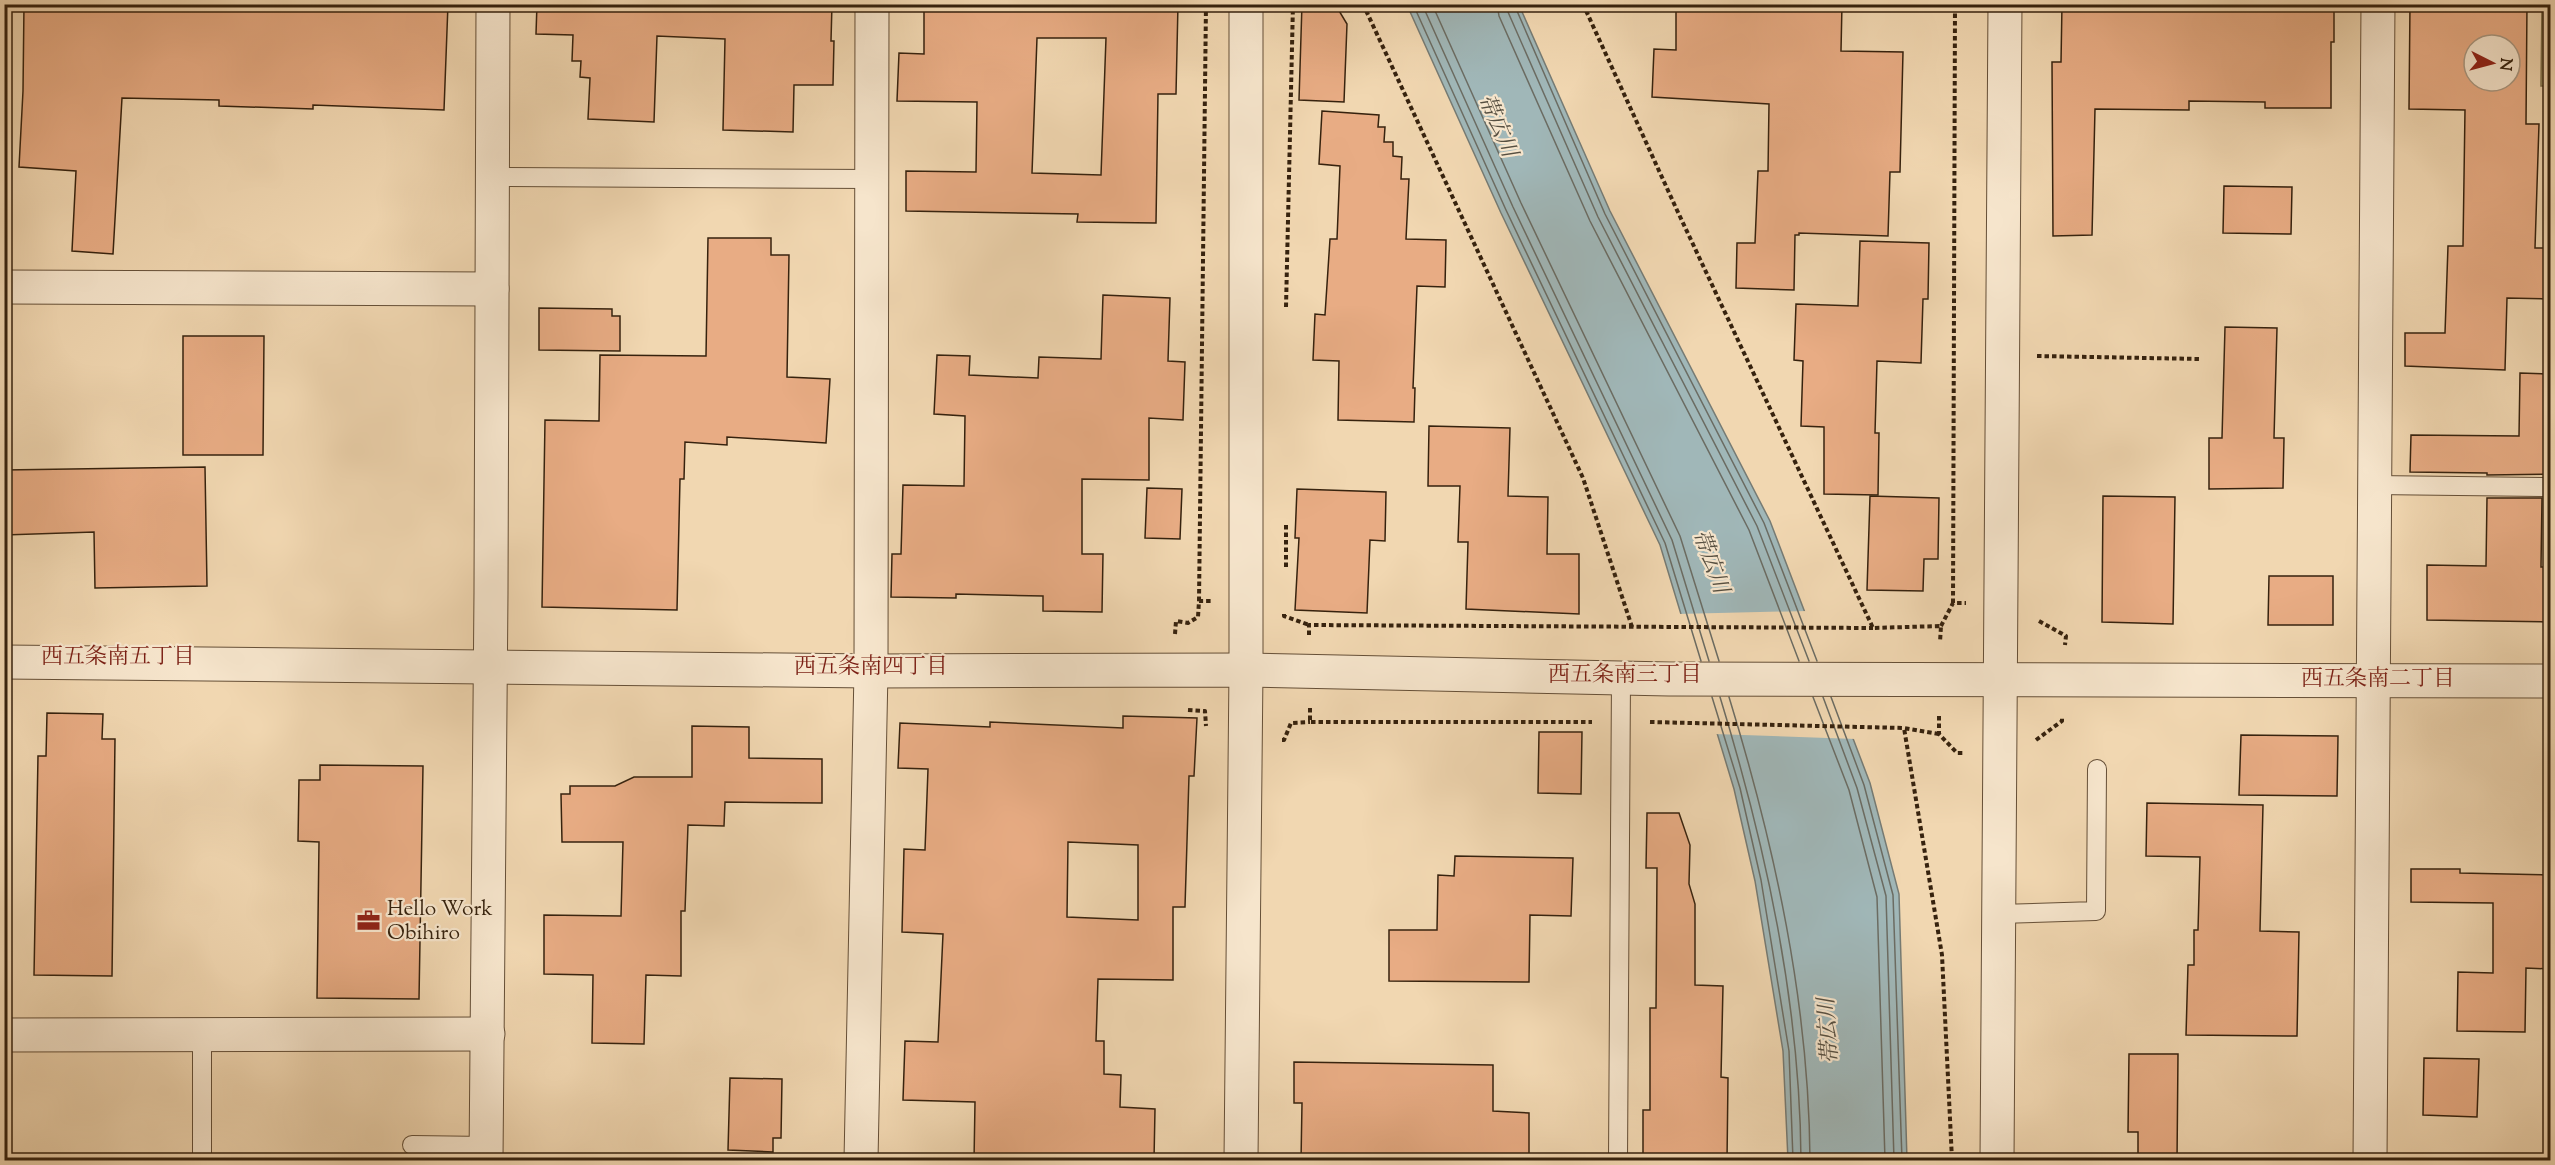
<svg xmlns="http://www.w3.org/2000/svg" width="2555" height="1165" viewBox="0 0 2555 1165" font-family="'Sorts Mill Goudy','Noto Serif JP',serif">
	<style>
		.green { fill: #c2bc86; stroke: #7c6f4a; stroke-width: 1.5 }
		.water { fill: #a0b7b8; stroke: #767b74; stroke-width: 1.5 }
		.pier { fill: #f1d7b1 }
		.lines { fill: none; stroke-linecap: round; stroke-linejoin: round }
		.shore { stroke: #6b6c63; stroke-width: 1.5 }
		.building { fill: #e8ac84; stroke: #36220e; stroke-width: 1.5; fill-rule: evenodd }
		.service-casing { stroke: #654f37; stroke-width: 20 }
		.minor-casing { stroke: #654f37; stroke-width: 35 }
		.tertiary-casing { stroke: #654f37; stroke-width: 35 }
		.path { stroke: #36220e; stroke-width: 4; stroke-dasharray: 4.5 3; stroke-linecap: butt }
		.service { stroke: #f6e5cc; stroke-width: 18 }
		.minor { stroke: #f6e5cc; stroke-width: 33 }
		.tertiary { stroke: #f6e5cc; stroke-width: 33 }
		.labels { text-anchor: middle; stroke-width: 4.5; stroke-linejoin: round; paint-order: stroke }
		.poi-label { font-size: 21px; fill: #36220e; stroke: #f6e5cc; text-anchor: start }
		.water-label { font-size: 22px; font-style: italic; fill: #564f41; stroke: #f6e5cc }
		.neighbourhood-label { font-size: 22px; fill: #7a1f14; stroke: #f6e5cc }
	</style>
	<rect width="100%" height="100%" fill="#f1d7b1"/>
	<filter id="stains"><feTurbulence type="fractalNoise" baseFrequency=".00333" numOctaves="4"/><feColorMatrix values="0 0 0 0 .2 0 0 0 0 .09 0 0 0 0 .02 0 0 0 .5 -.17"/></filter>
	<radialGradient id="worn" r=".72"><stop offset=".6" stop-color="#630" stop-opacity="0"/><stop offset="1" stop-color="#630" stop-opacity=".3"/></radialGradient>
	<path class="green" d="M 2542,5 L 2550,5 L 2550,86 L 2541,86 Z"/>
	<path class="water" d="M 1407,5 L 1519,5 L 1610,211 L 1770,521 L 1870,783 L 1899,894 L 1907,1160 L 1788,1160 L 1783,1051 L 1755,881 L 1734,789 L 1660,545 L 1501,213 Z"/>
	<path class="pier" d="M 1807,611 L 1856,739 L 1714,734 L 1677,614 Z"/>
	<g class="lines">
		<g class="shore">
			<path d="M 1413,4 L 1506,210 L 1665,543 L 1701,661"/>
			<path d="M 1422,4 L 1513,207 L 1672,540 L 1709,661"/>
			<path d="M 1432,4 L 1521,203 L 1680,536 L 1719,661"/>
			<path d="M 1497,4 L 1499,16 L 1590,221 L 1749,530 L 1799,661"/>
			<path d="M 1507,4 L 1508,12 L 1598,217 L 1757,526 L 1809,661"/>
			<path d="M 1514,4 L 1605,214 L 1764,523 L 1817,661"/>
			<path d="M 1712,697 L 1740,788 L 1761,880 L 1789,1051 L 1793,1160"/>
			<path d="M 1720,697 C 1766,847 1800,1003 1801,1160"/>
			<path d="M 1729,697 C 1775,847 1809,1003 1810,1160"/>
			<path d="M 1813,697 L 1849,790 L 1877,897 L 1885,1160"/>
			<path d="M 1823,697 L 1857,788 L 1886,896 L 1894,1160"/>
			<path d="M 1831,697 L 1864,785 L 1893,895 L 1902,1160"/>
		</g>
	</g>
	<g class="building">
		<path d="M 24,4 L 448,4 L 444,110 L 313,105 L 313,109 L 219,106 L 219,100 L 122,98 L 113,254 L 72,251 L 76,171 L 19,167 L 23,91 Z"/>
		<path d="M 537,4 L 832,4 L 831,41 L 834,41 L 833,85 L 794,85 L 793,132 L 723,130 L 725,39 L 657,36 L 654,122 L 588,119 L 590,78 L 580,77 L 581,61 L 572,61 L 573,35 L 536,34 Z"/>
		<path d="M 924,4 L 1178,4 L 1176,94 L 1158,94 L 1156,223 L 1077,222 L 1078,214 L 906,211 L 906,171 L 976,172 L 977,102 L 897,101 L 899,53 L 924,54 ZM 1037,38 L 1106,38 L 1101,175 L 1032,173 Z"/>
		<path d="M 1302,4 L 1335,4 L 1347,24 L 1344,102 L 1299,100 Z"/>
		<path d="M 1676,4 L 1842,4 L 1841,51 L 1903,52 L 1900,172 L 1890,172 L 1888,236 L 1799,233 L 1799,235 L 1795,235 L 1794,290 L 1736,288 L 1737,243 L 1755,243 L 1758,171 L 1768,171 L 1769,104 L 1652,97 L 1654,49 L 1676,50 Z"/>
		<path d="M 2062,4 L 2334,4 L 2334,42 L 2331,42 L 2331,108 L 2265,108 L 2265,102 L 2189,101 L 2189,110 L 2095,109 L 2092,235 L 2053,236 L 2052,62 L 2061,62 Z"/>
		<path d="M 2410,4 L 2527,4 L 2526,124 L 2539,124 L 2535,248 L 2550,248 L 2550,299 L 2507,298 L 2505,370 L 2405,366 L 2405,333 L 2445,333 L 2448,246 L 2463,246 L 2465,110 L 2409,109 ZM 2474,45 L 2510,45 L 2510,81 L 2474,81 Z"/>
		<path d="M 1322,111 L 1379,115 L 1378,127 L 1385,127 L 1384,142 L 1393,142 L 1393,156 L 1402,157 L 1401,179 L 1409,179 L 1406,239 L 1446,240 L 1445,287 L 1417,286 L 1413,388 L 1415,388 L 1414,422 L 1338,420 L 1339,361 L 1313,360 L 1315,314 L 1325,315 L 1330,239 L 1337,239 L 1340,166 L 1319,164 Z"/>
		<path d="M 2224,186 L 2292,187 L 2291,234 L 2223,233 Z"/>
		<path d="M 708,238 L 771,238 L 771,255 L 789,255 L 787,377 L 830,379 L 826,443 L 727,437 L 727,445 L 685,442 L 684,479 L 680,479 L 677,610 L 542,607 L 545,420 L 599,421 L 600,355 L 706,356 Z"/>
		<path d="M 1860,241 L 1929,243 L 1928,299 L 1923,299 L 1921,363 L 1877,361 L 1875,433 L 1879,433 L 1878,495 L 1824,494 L 1824,427 L 1801,426 L 1803,361 L 1794,360 L 1796,304 L 1858,306 Z"/>
		<path d="M 1103,295 L 1170,298 L 1168,361 L 1185,362 L 1183,420 L 1149,418 L 1149,480 L 1082,479 L 1082,554 L 1103,554 L 1102,612 L 1043,611 L 1043,596 L 956,594 L 956,598 L 891,597 L 892,554 L 901,554 L 903,485 L 964,486 L 965,416 L 934,414 L 937,355 L 970,356 L 969,375 L 1038,378 L 1039,357 L 1101,359 Z"/>
		<path d="M 539,308 L 612,309 L 612,316 L 620,316 L 620,351 L 539,350 Z"/>
		<path d="M 2225,327 L 2277,328 L 2274,438 L 2284,438 L 2283,488 L 2209,489 L 2209,438 L 2222,438 Z"/>
		<path d="M 183,336 L 264,336 L 263,455 L 183,455 Z"/>
		<path d="M 2520,373 L 2550,374 L 2550,474 L 2487,475 L 2487,473 L 2410,472 L 2411,435 L 2519,436 Z"/>
		<path d="M 1429,426 L 1510,428 L 1508,496 L 1548,497 L 1547,554 L 1579,554 L 1579,614 L 1466,609 L 1468,542 L 1458,542 L 1460,486 L 1428,486 Z"/>
		<path d="M 205,467 L 207,586 L 95,588 L 94,532 L 4,535 L 4,470 Z"/>
		<path d="M 1147,488 L 1182,489 L 1180,539 L 1145,538 Z"/>
		<path d="M 1297,489 L 1386,492 L 1385,541 L 1370,540 L 1367,613 L 1295,610 L 1299,538 L 1295,538 Z"/>
		<path d="M 1870,496 L 1939,498 L 1938,559 L 1924,559 L 1923,591 L 1867,590 Z"/>
		<path d="M 2103,496 L 2175,497 L 2173,624 L 2102,622 Z"/>
		<path d="M 2487,498 L 2542,498 L 2541,567 L 2550,567 L 2550,622 L 2427,620 L 2427,565 L 2486,566 Z"/>
		<path d="M 2269,576 L 2333,576 L 2333,625 L 2268,625 Z"/>
		<path d="M 47,713 L 103,714 L 102,739 L 115,739 L 112,976 L 34,975 L 38,756 L 46,756 Z"/>
		<path d="M 1123,716 L 1197,718 L 1194,776 L 1189,776 L 1185,907 L 1173,907 L 1173,980 L 1098,979 L 1096,1041 L 1104,1041 L 1104,1074 L 1121,1075 L 1120,1107 L 1155,1109 L 1154,1160 L 974,1161 L 975,1102 L 903,1100 L 905,1041 L 938,1042 L 943,934 L 902,932 L 904,849 L 925,850 L 928,769 L 898,768 L 900,723 L 990,727 L 990,722 L 1123,728 ZM 1068,842 L 1138,845 L 1138,920 L 1067,917 Z"/>
		<path d="M 692,726 L 749,727 L 749,758 L 822,759 L 822,803 L 725,802 L 724,826 L 688,825 L 685,911 L 681,911 L 681,976 L 646,975 L 644,1044 L 592,1043 L 593,975 L 544,974 L 544,915 L 621,916 L 623,842 L 562,842 L 561,794 L 570,794 L 570,786 L 615,786 L 634,777 L 692,777 Z"/>
		<path d="M 1539,732 L 1582,732 L 1581,794 L 1538,793 Z"/>
		<path d="M 2241,735 L 2338,736 L 2337,796 L 2239,795 Z"/>
		<path d="M 320,765 L 423,766 L 419,999 L 317,998 L 319,842 L 298,841 L 299,780 L 320,780 Z"/>
		<path d="M 2147,803 L 2263,805 L 2260,931 L 2299,932 L 2297,1036 L 2186,1035 L 2188,965 L 2194,965 L 2194,930 L 2198,930 L 2200,857 L 2146,856 Z"/>
		<path d="M 1647,813 L 1679,813 L 1690,845 L 1689,884 L 1695,904 L 1695,985 L 1723,986 L 1721,1077 L 1728,1078 L 1727,1161 L 1643,1161 L 1643,1110 L 1650,1110 L 1650,1008 L 1656,1008 L 1657,868 L 1646,868 Z"/>
		<path d="M 1455,856 L 1573,858 L 1571,916 L 1530,915 L 1529,982 L 1389,981 L 1389,930 L 1437,930 L 1438,875 L 1454,876 Z"/>
		<path d="M 2411,869 L 2460,869 L 2460,873 L 2550,875 L 2550,969 L 2526,968 L 2525,1032 L 2457,1031 L 2458,972 L 2493,973 L 2493,903 L 2411,902 Z"/>
		<path d="M 2129,1054 L 2178,1054 L 2177,1161 L 2138,1161 L 2138,1132 L 2128,1132 Z"/>
		<path d="M 2424,1058 L 2479,1059 L 2477,1117 L 2423,1115 Z"/>
		<path d="M 1294,1062 L 1493,1065 L 1493,1111 L 1529,1113 L 1529,1154 L 1392,1154 L 1392,1161 L 1301,1161 L 1302,1103 L 1294,1103 Z"/>
		<path d="M 730,1078 L 782,1079 L 781,1138 L 773,1138 L 773,1152 L 728,1150 Z"/>
	</g>
	<g class="lines">
		<defs>
			<g id="service">
				<path d="M 493,177 L 872,179"/>
				<path d="M 2374,485 L 2550,487"/>
				<path d="M 1999,914 L 2096,911 L 2097,769"/>
				<path d="M 412,1145 L 487,1146"/>
				<path d="M 202,1160 L 202,1035"/>
				<path d="M 1618,1160 L 1621,678"/>
			</g>
			<g id="minor">
				<path d="M 4,287 L 492,289"/>
				<path d="M 4,1035 L 488,1034"/>
				<path d="M 486,1160 L 491,592 L 493,4"/>
				<path d="M 861,1160 L 871,671 L 872,4"/>
				<path d="M 1241,1160 L 1246,670 L 1246,4"/>
				<path d="M 2370,1160 L 2378,4"/>
			</g>
			<g id="tertiary">
				<path d="M 4,662 L 871,671 L 1246,670 L 1669,679 L 2550,681"/>
				<path d="M 1997,1160 L 2005,4"/>
			</g>
		</defs>
		<use href="#service" class="service-casing"/>
		<use href="#minor" class="minor-casing"/>
		<use href="#tertiary" class="tertiary-casing"/>
		<g class="path">
			<path d="M 1363,4 L 1583,478 L 1632,627"/>
			<path d="M 1583,4 L 1676,208 L 1873,628 L 1941,626 L 1940,642"/>
			<path d="M 1286,307 L 1293,4"/>
			<path d="M 2037,356 L 2201,359"/>
			<path d="M 1286,567 L 1286,524"/>
			<path d="M 1199,601 L 1206,4"/>
			<path d="M 1953,603 L 1955,4"/>
			<path d="M 1284,614 L 1284,616 L 1309,625"/>
			<path d="M 2039,621 L 2066,636 L 2065,645"/>
			<path d="M 1941,626 L 1953,603 L 1966,603"/>
			<path d="M 1175,634 L 1176,621 L 1188,623 L 1198,617 L 1199,601 L 1211,601"/>
			<path d="M 1309,635 L 1309,625 L 1873,628"/>
			<path d="M 1310,708 L 1310,722 L 1592,722"/>
			<path d="M 1188,710 L 1205,711 L 1206,726"/>
			<path d="M 1939,716 L 1939,734 L 1957,753 L 1965,753"/>
			<path d="M 1650,722 L 1904,728"/>
			<path d="M 1939,734 L 1904,728 L 1942,955 L 1952,1160"/>
			<path d="M 1282,740 L 1284,740 L 1291,723 L 1310,722"/>
			<path d="M 2036,740 L 2062,721 L 2062,716"/>
		</g>
		<use href="#service" class="service"/>
		<use href="#minor" class="minor"/>
		<use href="#tertiary" class="tertiary"/>
	</g>
	<defs>
		<symbol id="office-bare" viewBox="-9 -9 18 18"><path d="M-6-3h4V-5.5h4V-3h4V5H-6ZM-1-4.5V-3h2v-1.5ZM-6 0V1H6V0Z" fill="#8f2418" stroke="#f6e5cc" stroke-width="2.5" paint-order="stroke"/></symbol>
	</defs>
	<g fill-rule="evenodd">
		<use href="#office-bare" x="352" y="904" width="33" height="33"/>
	</g>
	<g class="labels">
		<g class="poi-label">
			<text x="387" y="915">Hello Work<tspan x="387" dy="24">Obihiro</tspan></text>
		</g>
		<g class="water-label">
			<text transform="translate(1499 125) rotate(67)" y="8">帯広川</text>
			<text transform="translate(1712 561) rotate(70)" y="8">帯広川</text>
			<text transform="translate(1827 1031) rotate(-94)" y="8">帯広川</text>
		</g>
		<g class="neighbourhood-label">
			<text x="118" y="663">西五条南五丁目</text>
			<text x="871" y="673">西五条南四丁目</text>
			<text x="1625" y="681">西五条南三丁目</text>
			<text x="2378" y="685">西五条南二丁目</text>
		</g>
	</g>
	<rect width="2555" height="1165" fill="none" stroke="#f1d7b1" stroke-width="24"/>
	<rect x="6" y="6" width="2543" height="1153" fill="none" stroke="#36220e" stroke-width="3"/>
	<rect x="12" y="12" width="2531" height="1141" fill="none" stroke="#36220e" stroke-width="1.5"/>
	<g transform="translate(2492 63) rotate(96)"><circle r="28" fill="#f6e5cc" stroke="#a99780" stroke-width="1.5"/>
	<path d="M0-4.5L10 22L0 15L-10 22Z" fill="#8f2418"/>
	<text y="-9" font-size="16" font-weight="bold" text-anchor="middle" fill="#36220e">N</text>
	</g>
	<rect width="100%" height="100%" filter="url(#stains)"/>
	<rect width="100%" height="100%" fill="url(#worn)"/>
</svg>
